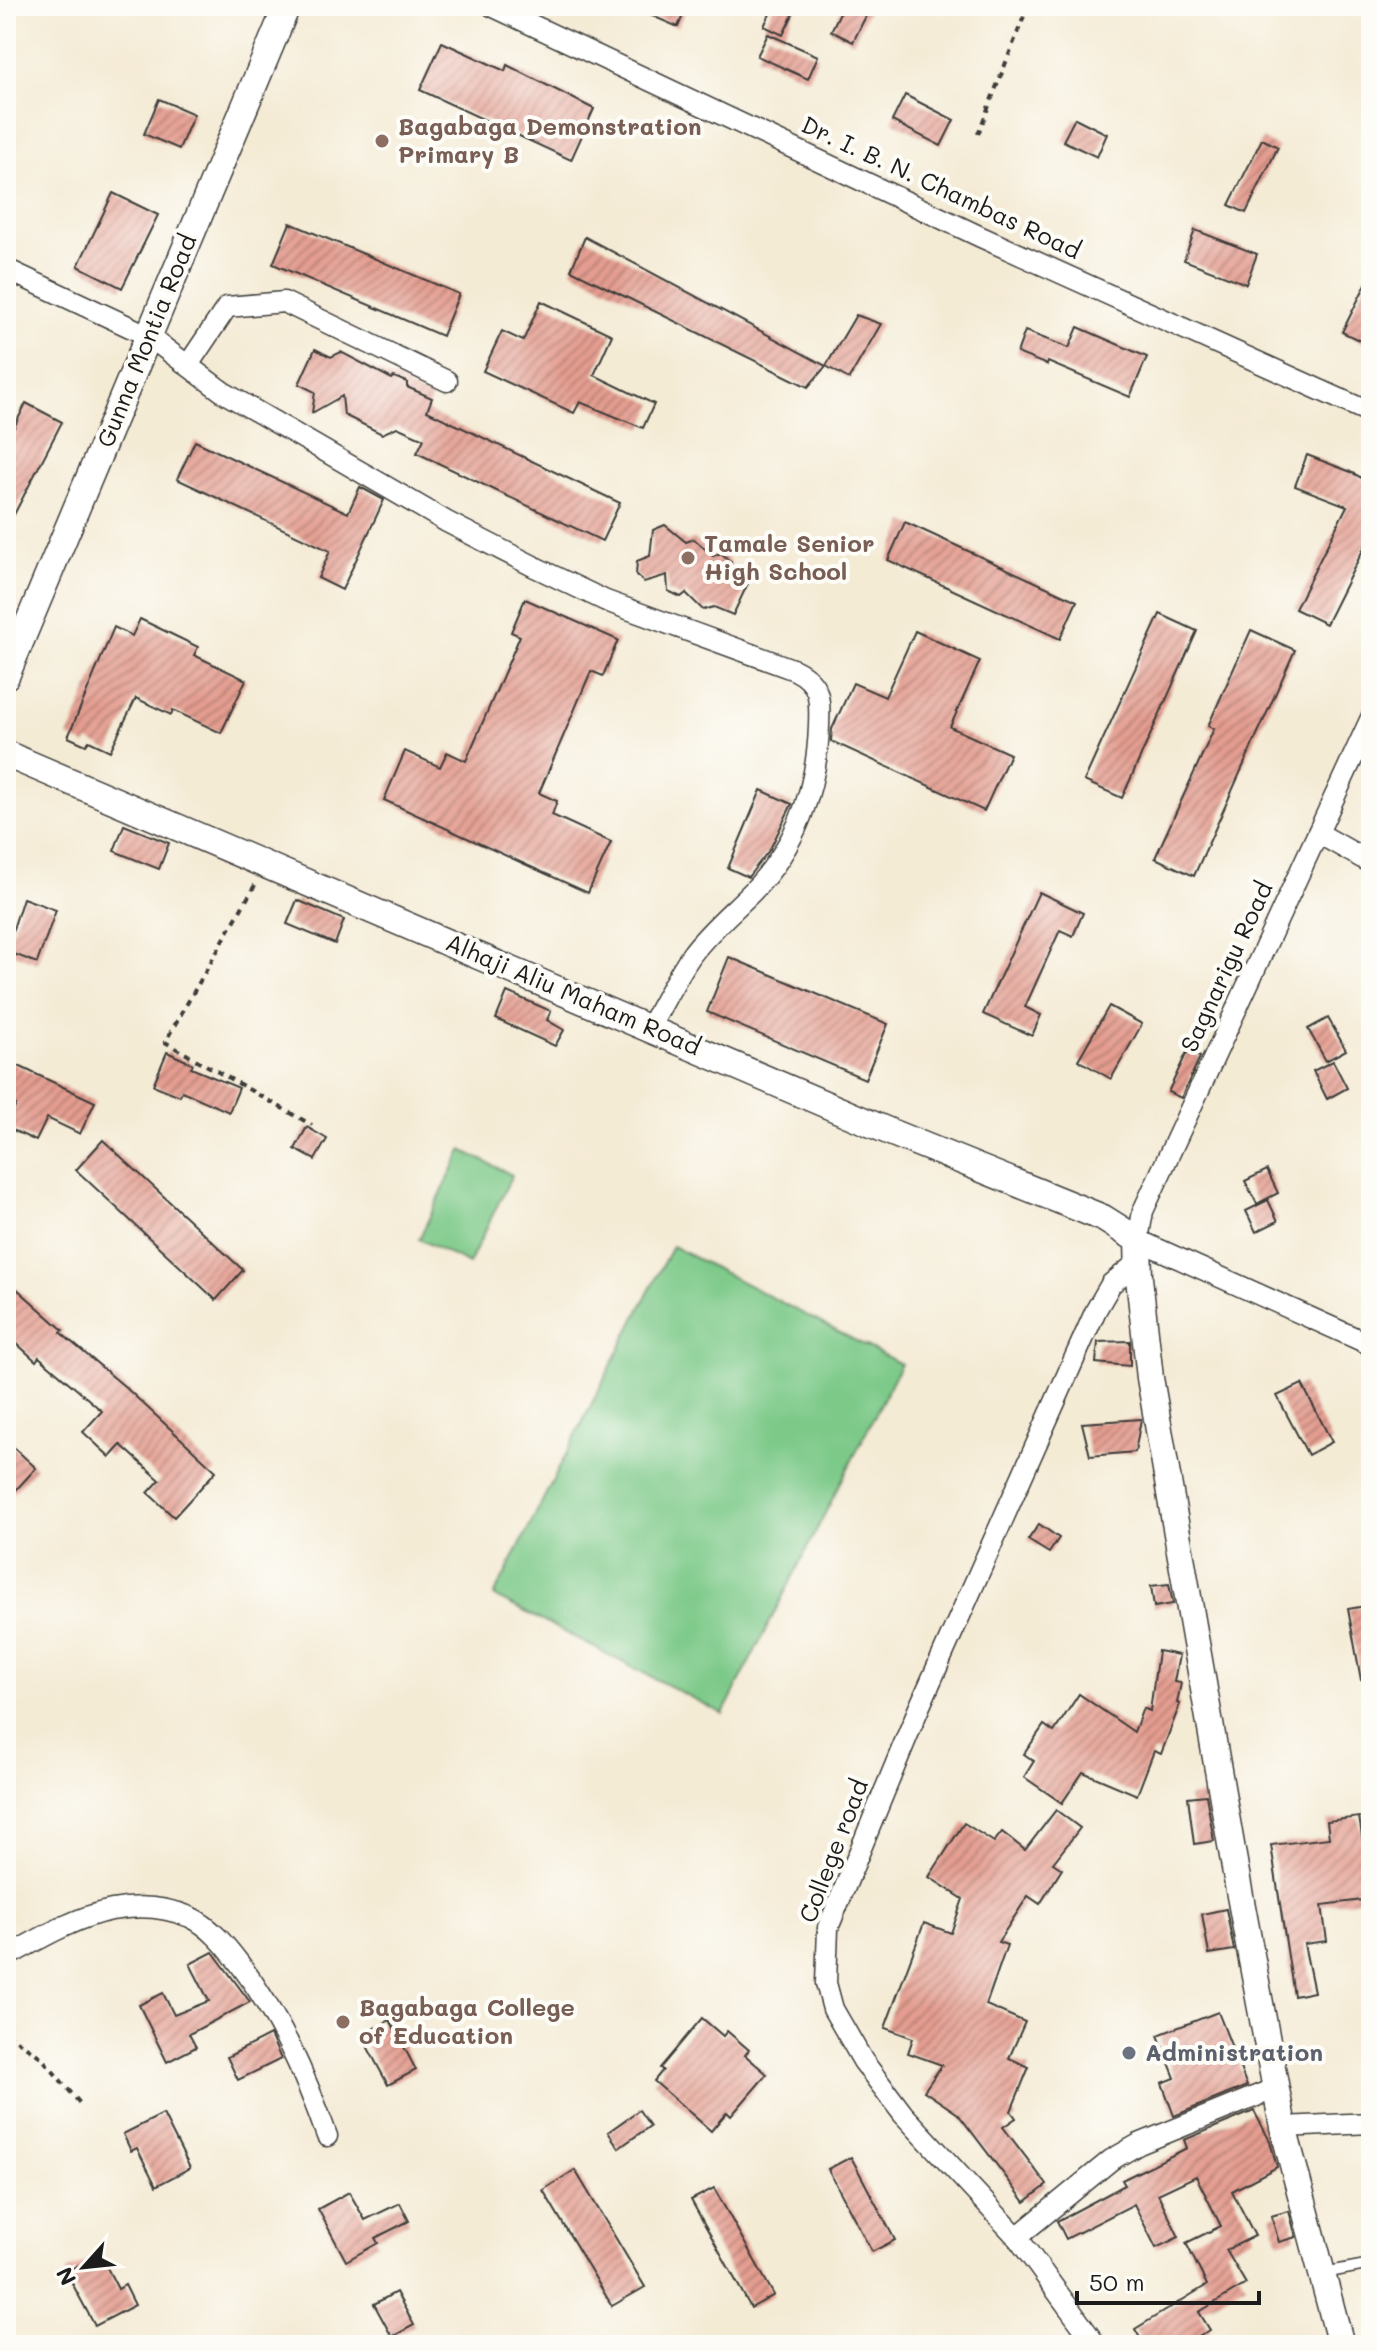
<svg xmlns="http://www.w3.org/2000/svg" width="1377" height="2351" viewBox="0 0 1377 2351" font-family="Mali,sans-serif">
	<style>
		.pitch { fill: #7cc988; stroke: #4c7252; stroke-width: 2 }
		.building { fill: url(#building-hatch) }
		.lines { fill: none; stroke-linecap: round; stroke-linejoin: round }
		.service-casing { stroke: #3c3b38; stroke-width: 13 }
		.minor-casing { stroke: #3c3b38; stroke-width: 23 }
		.tertiary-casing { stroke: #3c3b38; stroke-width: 29 }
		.path { stroke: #3c3b38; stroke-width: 4; stroke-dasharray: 6 6; stroke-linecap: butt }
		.service { stroke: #fff; stroke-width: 10 }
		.minor { stroke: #fff; stroke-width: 20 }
		.tertiary { stroke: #fff; stroke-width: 26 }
		.education-dot { fill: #8d6e63; stroke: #fdfcf7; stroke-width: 3 }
		.worship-dot { fill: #6b7280; stroke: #fdfcf7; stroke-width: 3 }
		.labels { text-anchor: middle; stroke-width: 8; stroke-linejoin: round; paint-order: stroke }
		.education-label { font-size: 24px; font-weight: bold; fill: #785e54; stroke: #fdfcf7; text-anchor: start }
		.street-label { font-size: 24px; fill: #1c1c1c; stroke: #fdfcf7 }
		.worship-label { font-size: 24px; font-weight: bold; fill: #5b616d; stroke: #fdfcf7; text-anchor: start }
	</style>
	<defs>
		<pattern id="building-hatch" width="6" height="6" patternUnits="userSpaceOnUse" patternTransform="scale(2)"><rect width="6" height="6" fill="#e49d90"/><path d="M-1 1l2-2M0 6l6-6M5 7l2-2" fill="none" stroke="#b87f75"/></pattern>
	</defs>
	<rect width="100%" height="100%" fill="#fdfcf7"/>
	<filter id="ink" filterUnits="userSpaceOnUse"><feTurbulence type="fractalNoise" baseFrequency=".0125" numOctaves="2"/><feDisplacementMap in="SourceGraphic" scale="16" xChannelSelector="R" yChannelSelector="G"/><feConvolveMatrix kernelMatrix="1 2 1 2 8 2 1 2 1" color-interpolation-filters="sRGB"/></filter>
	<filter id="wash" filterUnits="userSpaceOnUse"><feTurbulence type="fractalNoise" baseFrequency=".006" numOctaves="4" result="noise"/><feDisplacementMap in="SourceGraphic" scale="32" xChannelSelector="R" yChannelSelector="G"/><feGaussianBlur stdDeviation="1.8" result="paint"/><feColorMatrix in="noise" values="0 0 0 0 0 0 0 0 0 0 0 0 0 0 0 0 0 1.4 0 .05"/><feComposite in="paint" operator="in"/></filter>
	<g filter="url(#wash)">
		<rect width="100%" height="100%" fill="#f4ebd5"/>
		<g class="pitch">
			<path d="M 462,1150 L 512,1175 L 469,1264 L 419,1239 Z"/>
			<path d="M 672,1246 L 901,1364 L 723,1714 L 494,1596 Z"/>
		</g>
		<g id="blocks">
			<g class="building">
				<path d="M 629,6 L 687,6 L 678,27 Z"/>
				<path d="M 774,6 L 797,6 L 783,35 L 764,26 Z"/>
				<path d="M 843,6 L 871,6 L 853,42 L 831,31 Z"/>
				<path d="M 768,34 L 818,56 L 808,79 L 757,56 Z"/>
				<path d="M 442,42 L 505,71 L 507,65 L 594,109 L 571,160 L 420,90 Z"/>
				<path d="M 905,95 L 954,120 L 941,146 L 892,121 Z"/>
				<path d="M 159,99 L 194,114 L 179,149 L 144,134 Z"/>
				<path d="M 1075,118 L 1107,134 L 1097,157 L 1063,141 Z"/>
				<path d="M 1262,139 L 1278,147 L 1246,213 L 1229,205 Z"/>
				<path d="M 113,193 L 158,215 L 122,288 L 78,266 Z"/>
				<path d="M 290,223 L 459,294 L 442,336 L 273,264 Z"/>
				<path d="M 1195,230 L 1257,254 L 1246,284 L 1184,260 Z"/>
				<path d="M 585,237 L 826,366 L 808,387 L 571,270 Z"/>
				<path d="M 1371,274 L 1371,346 L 1342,332 Z"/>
				<path d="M 541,301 L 612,335 L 594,375 L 654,404 L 643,428 L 580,402 L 574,413 L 483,371 L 502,331 L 523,341 Z"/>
				<path d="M 856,315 L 881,324 L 849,379 L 826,366 Z"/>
				<path d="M 1078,327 L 1147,357 L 1130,397 L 1048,362 L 1047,365 L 1017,353 L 1025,331 L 1069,348 Z"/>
				<path d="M 315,349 L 331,357 L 341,352 L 392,379 L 394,377 L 407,382 L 407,387 L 432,398 L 427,411 L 620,503 L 602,541 L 417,453 L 424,439 L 397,427 L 382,434 L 344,415 L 342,396 L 312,413 L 315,392 L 299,384 Z"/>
				<path d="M 26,403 L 62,422 L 6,530 L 6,443 Z"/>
				<path d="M 195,441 L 348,513 L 360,487 L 384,500 L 342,590 L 318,578 L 330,551 L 177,479 Z"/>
				<path d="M 1307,455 L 1351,472 L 1371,483 L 1371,534 L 1326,624 L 1295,609 L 1347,506 L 1295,486 Z"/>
				<path d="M 905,522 L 1077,601 L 1060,639 L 888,560 Z"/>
				<path d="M 665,525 L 686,542 L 694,539 L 713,556 L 721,553 L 731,562 L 729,572 L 749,581 L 733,615 L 714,607 L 703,610 L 686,593 L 681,597 L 668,591 L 667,575 L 644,582 L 636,575 L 637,561 L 650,556 L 653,530 Z"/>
				<path d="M 525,599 L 618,640 L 603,676 L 591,671 L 539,793 L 557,801 L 552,815 L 611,842 L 588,893 L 384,800 L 405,751 L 440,767 L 447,752 L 466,761 L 520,636 L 511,632 Z"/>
				<path d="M 1160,614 L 1197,631 L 1122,798 L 1084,781 Z"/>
				<path d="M 140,619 L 198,647 L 194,655 L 246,680 L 221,733 L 173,710 L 171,715 L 136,698 L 110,751 L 89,741 L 86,745 L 68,737 L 114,627 L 132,636 Z"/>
				<path d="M 1251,630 L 1295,650 L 1194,876 L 1155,858 L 1214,729 L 1208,726 Z"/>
				<path d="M 915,631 L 980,661 L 950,727 L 1010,754 L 984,811 L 831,741 L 832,729 L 853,683 L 885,697 Z"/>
				<path d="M 761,790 L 792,804 L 770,849 L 748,877 L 728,868 Z"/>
				<path d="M 124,825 L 169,843 L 159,869 L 114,851 Z"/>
				<path d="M 1039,892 L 1083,913 L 1073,936 L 1060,930 L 1025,1007 L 1041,1015 L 1032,1036 L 983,1014 Z"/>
				<path d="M 23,898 L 56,910 L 37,963 L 6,951 Z"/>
				<path d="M 297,900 L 344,920 L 335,944 L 287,924 Z"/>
				<path d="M 729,957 L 888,1024 L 865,1079 L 707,1012 Z"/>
				<path d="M 507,992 L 551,1011 L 547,1020 L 564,1030 L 555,1046 L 496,1019 Z"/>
				<path d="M 1109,1006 L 1142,1024 L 1111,1079 L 1078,1060 Z"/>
				<path d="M 1328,1018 L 1346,1050 L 1326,1061 L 1308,1029 Z"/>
				<path d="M 1188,1050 L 1200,1057 L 1181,1098 L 1168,1092 Z"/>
				<path d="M 167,1052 L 193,1064 L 191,1068 L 239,1088 L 229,1112 L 182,1091 L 180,1096 L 153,1085 Z"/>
				<path d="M 6,1060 L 95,1102 L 80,1134 L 47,1118 L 36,1141 L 6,1127 L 16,1105 L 6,1100 Z"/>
				<path d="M 1333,1061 L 1347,1088 L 1327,1099 L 1313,1071 Z"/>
				<path d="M 307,1127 L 327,1139 L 315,1160 L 295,1149 Z"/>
				<path d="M 103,1140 L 243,1270 L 216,1300 L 76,1170 Z"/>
				<path d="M 1267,1170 L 1278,1193 L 1257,1204 L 1245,1181 Z"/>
				<path d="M 1268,1200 L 1278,1221 L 1256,1232 L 1246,1211 Z"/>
				<path d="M 6,1279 L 63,1330 L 61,1333 L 124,1386 L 216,1471 L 174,1517 L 148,1493 L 160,1480 L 121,1445 L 110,1457 L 83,1432 L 102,1411 L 39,1357 L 36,1361 L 6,1334 Z"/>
				<path d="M 1130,1341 L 1130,1366 L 1096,1363 L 1098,1342 Z"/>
				<path d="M 1302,1384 L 1332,1442 L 1308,1455 L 1277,1396 Z"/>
				<path d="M 1141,1419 L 1135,1452 L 1090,1456 L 1082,1423 Z"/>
				<path d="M 6,1440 L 36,1468 L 6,1501 Z"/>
				<path d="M 1039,1524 L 1059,1538 L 1049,1553 L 1028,1540 Z"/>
				<path d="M 1169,1584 L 1173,1604 L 1154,1607 L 1151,1586 Z"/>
				<path d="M 1371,1605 L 1371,1679 L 1361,1680 L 1348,1609 Z"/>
				<path d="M 1158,1651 L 1179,1655 L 1174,1682 L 1181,1683 L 1177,1703 L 1180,1704 L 1161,1754 L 1154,1751 L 1137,1795 L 1083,1772 L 1062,1803 L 1024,1777 L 1034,1761 L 1024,1754 L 1044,1725 L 1054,1732 L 1079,1694 L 1134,1732 L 1143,1708 L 1150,1711 Z"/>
				<path d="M 1206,1795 L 1214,1841 L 1194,1844 L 1188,1797 Z"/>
				<path d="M 1056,1810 L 1080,1828 L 1053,1863 L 1062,1869 L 1040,1904 L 1028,1896 L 998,1942 L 1007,1945 L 986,2005 L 1025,2022 L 1009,2058 L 1029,2067 L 1011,2111 L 1016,2118 L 1003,2127 L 1047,2185 L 1025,2202 L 958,2114 L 924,2091 L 942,2065 L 908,2053 L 913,2038 L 885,2028 L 924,1923 L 951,1933 L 963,1899 L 929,1877 L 964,1823 L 994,1842 L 1002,1832 L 1025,1850 Z"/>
				<path d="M 1359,1817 L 1369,1880 L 1371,1880 L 1371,1899 L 1322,1905 L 1327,1941 L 1304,1944 L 1314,1992 L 1294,1996 L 1271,1845 L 1329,1838 L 1327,1821 Z"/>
				<path d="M 1226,1909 L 1234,1950 L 1209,1954 L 1202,1914 Z"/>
				<path d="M 213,1952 L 250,2002 L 189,2034 L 196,2047 L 167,2062 L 139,2005 L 163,1993 L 174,2015 L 209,2001 L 190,1964 Z"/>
				<path d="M 1218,2012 L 1247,2086 L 1174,2116 L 1162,2083 L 1175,2078 L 1158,2035 Z"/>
				<path d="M 702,2018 L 723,2036 L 727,2031 L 749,2050 L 745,2055 L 767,2074 L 731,2116 L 727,2112 L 711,2131 L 654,2081 L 663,2070 L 660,2068 Z"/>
				<path d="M 390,2020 L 416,2070 L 388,2085 L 361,2035 Z"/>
				<path d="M 270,2035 L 281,2059 L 238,2080 L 227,2057 Z"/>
				<path d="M 639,2110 L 650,2126 L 619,2148 L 608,2132 Z"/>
				<path d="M 1254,2111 L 1270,2141 L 1277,2167 L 1232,2191 L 1255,2236 L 1226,2250 L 1246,2284 L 1199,2312 L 1210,2330 L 1186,2345 L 1144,2345 L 1135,2329 L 1207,2285 L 1186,2243 L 1221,2226 L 1196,2176 L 1158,2194 L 1179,2237 L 1156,2248 L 1134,2204 L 1066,2239 L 1057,2221 L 1125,2185 L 1122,2180 L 1187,2148 L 1184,2140 Z"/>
				<path d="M 163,2114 L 190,2168 L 156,2186 L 137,2148 L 131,2151 L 123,2134 Z"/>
				<path d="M 851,2157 L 895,2240 L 872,2252 L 828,2169 Z"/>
				<path d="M 575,2170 L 645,2287 L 612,2306 L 543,2190 Z"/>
				<path d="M 714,2188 L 774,2295 L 751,2308 L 691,2200 Z"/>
				<path d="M 349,2192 L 365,2220 L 400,2203 L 409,2221 L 375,2238 L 378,2243 L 346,2261 L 318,2209 Z"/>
				<path d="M 1289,2211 L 1296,2237 L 1279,2242 L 1271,2216 Z"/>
				<path d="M 100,2254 L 118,2289 L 125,2285 L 135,2305 L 95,2326 L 66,2272 Z"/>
				<path d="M 396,2292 L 414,2325 L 392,2337 L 374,2304 Z"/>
			</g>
		</g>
	</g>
	<g filter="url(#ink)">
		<use href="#blocks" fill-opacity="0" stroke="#3c3b38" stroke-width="2"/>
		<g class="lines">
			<defs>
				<path id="service" d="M 1324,2273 L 1371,2264"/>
				<g id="minor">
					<path d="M 492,6 L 981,237 L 1371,413"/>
					<path d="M 6,269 L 147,335 L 223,392 L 447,522 L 537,568 L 606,601 L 795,670 C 821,683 820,699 819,726 C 817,789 796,847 752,892 C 732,912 709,931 692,954 C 676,977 663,1004 649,1028"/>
					<path d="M 188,365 L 227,307 L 284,302 L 447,381"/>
					<path d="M 1371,718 L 1143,1211 L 1138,1240 L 1371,1345"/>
					<path d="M 1318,833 L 1371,863"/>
					<path d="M 6,1957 C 39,1939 75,1917 112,1910 C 138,1905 166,1907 190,1917 C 210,1926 226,1946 239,1963 C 279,2016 305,2074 327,2136"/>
					<path d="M 1283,2127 L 1371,2123"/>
					<path d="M 1017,2237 L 1111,2160 L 1139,2144 L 1276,2088"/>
					<path d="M 1096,2345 L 1017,2237 L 903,2114 L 863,2061 L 833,2009 L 826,1983 L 828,1928 L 918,1710 L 1096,1310 L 1111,1284 L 1138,1262"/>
				</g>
				<g id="tertiary">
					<path d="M 6,676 L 287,6"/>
					<path d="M 6,754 L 895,1134 L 1103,1218 L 1138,1240 L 1139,1278 L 1150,1378 L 1238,1885 L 1283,2127 L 1341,2345"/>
				</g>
			</defs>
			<use href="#service" class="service-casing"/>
			<use href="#minor" class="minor-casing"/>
			<use href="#tertiary" class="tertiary-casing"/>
			<g class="path">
				<path d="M 978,134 L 1028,6"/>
				<path d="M 255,885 L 165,1042 L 312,1125"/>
				<path d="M 6,2033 L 41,2057 L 83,2107"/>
			</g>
			<use href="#service" class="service"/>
			<use href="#minor" class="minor"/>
			<use href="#tertiary" class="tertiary"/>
		</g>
	</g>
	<g class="education-dot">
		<circle cx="382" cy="141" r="8"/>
		<circle cx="688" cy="558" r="8"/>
		<circle cx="343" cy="2022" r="8"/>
	</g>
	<circle class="worship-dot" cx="1129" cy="2053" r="8"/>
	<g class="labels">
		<g class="education-label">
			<text x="398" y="135">Bagabaga Demonstration<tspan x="398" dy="28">Primary B</tspan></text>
			<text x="704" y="552">Tamale Senior<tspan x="704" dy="28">High School</tspan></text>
			<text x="359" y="2016">Bagabaga College<tspan x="359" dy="28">of Education</tspan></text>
		</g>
		<g class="street-label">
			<text transform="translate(941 188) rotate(25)" y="8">Dr. I. B. N. Chambas Road</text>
			<text transform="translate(147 341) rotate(-68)" y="8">Gunna Montia Road</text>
			<text transform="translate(1227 967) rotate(-65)" y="8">Sagnarigu Road</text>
			<text transform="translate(573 995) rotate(23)" y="8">Alhaji Aliu Maham Road</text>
			<text transform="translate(834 1851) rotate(-69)" y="8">College road</text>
		</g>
		<g class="worship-label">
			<text x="1145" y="2061">Administration</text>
		</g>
	</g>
	<rect width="1377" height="2351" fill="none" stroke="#fdfcf7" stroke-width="32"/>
	<g transform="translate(84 2267) rotate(243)" stroke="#fdfcf7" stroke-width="6" paint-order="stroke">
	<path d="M0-6L14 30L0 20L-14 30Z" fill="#1c1c1c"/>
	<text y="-12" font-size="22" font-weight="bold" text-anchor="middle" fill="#1c1c1c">N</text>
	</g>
	<path d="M1077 2291v12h182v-12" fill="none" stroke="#1c1c1c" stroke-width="4"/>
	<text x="1089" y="2291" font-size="24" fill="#1c1c1c" stroke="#fdfcf7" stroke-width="6" paint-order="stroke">50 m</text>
</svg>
